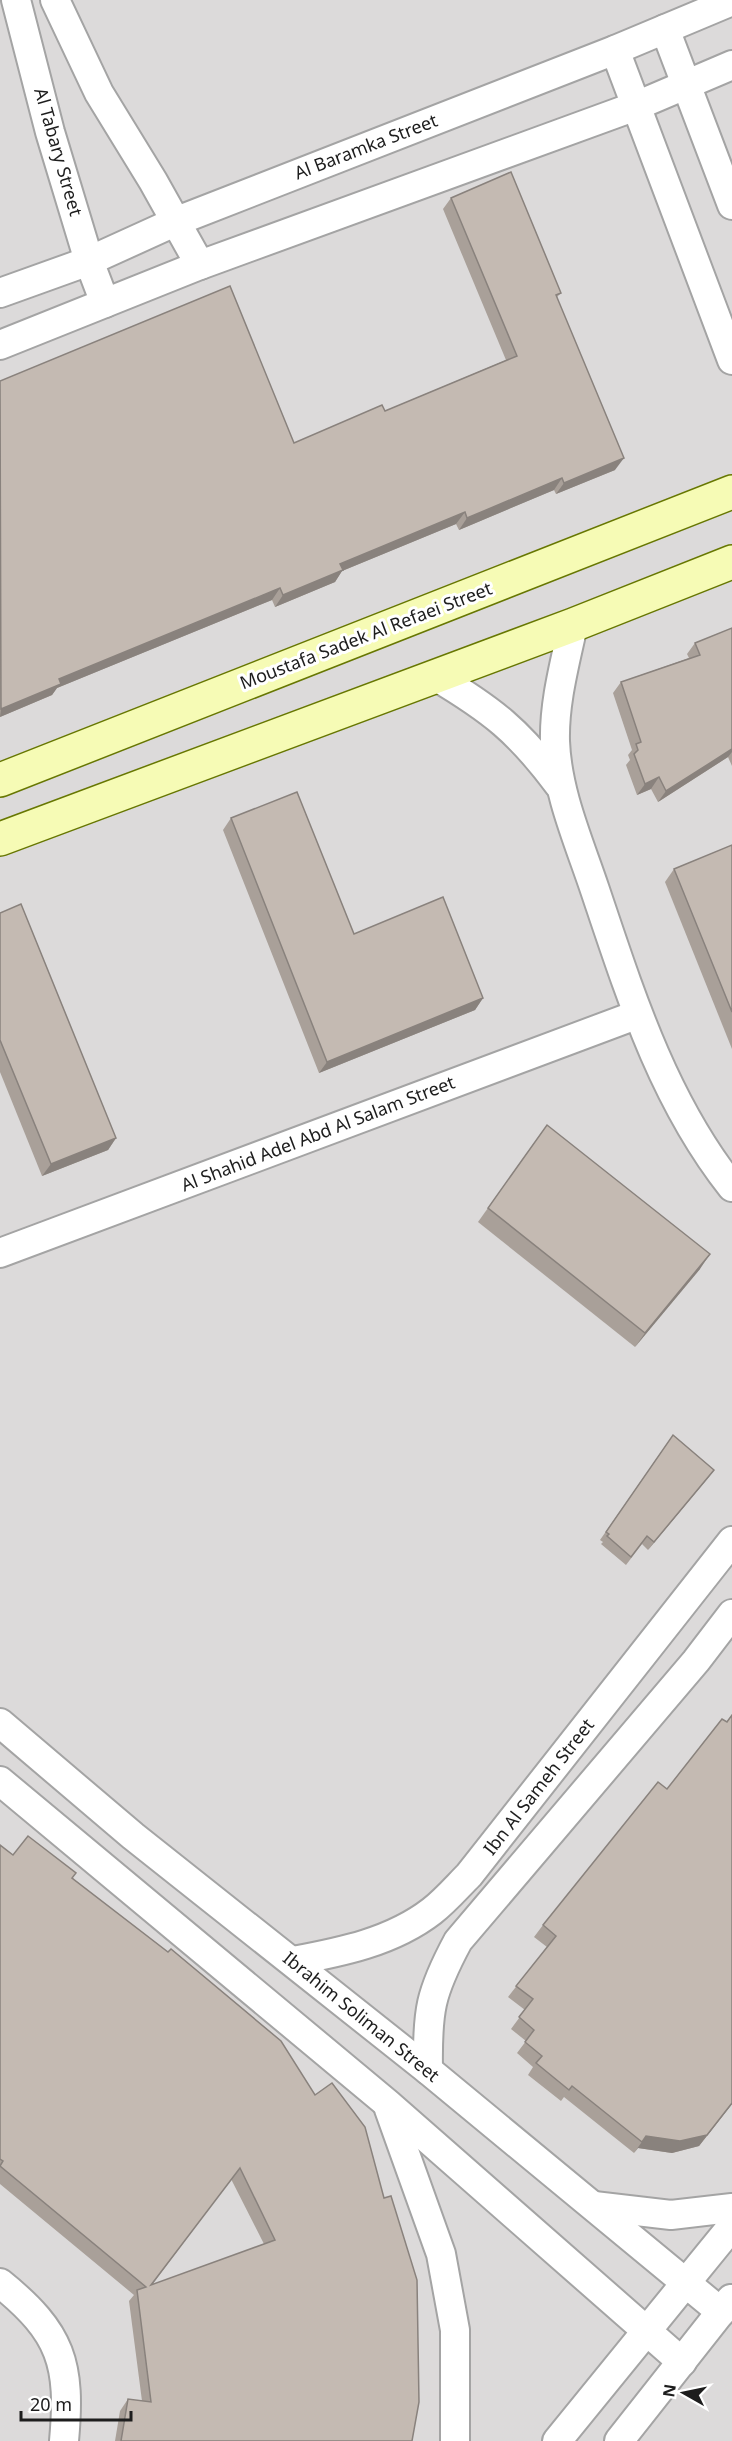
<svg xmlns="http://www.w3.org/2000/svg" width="732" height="2441" viewBox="0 0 732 2441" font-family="'Noto Sans',sans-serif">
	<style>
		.residential { fill: #dcdada }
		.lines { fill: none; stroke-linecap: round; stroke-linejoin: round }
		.street-casing { stroke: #a4a4a4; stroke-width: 32 }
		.secondary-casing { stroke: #677702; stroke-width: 36 }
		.street { stroke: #fff; stroke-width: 28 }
		.secondary { stroke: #f6fbb5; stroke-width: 33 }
		.wall { fill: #a9a099; fill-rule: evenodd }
		.shaded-wall { fill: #89827d }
		.building { fill: #c4bab2; stroke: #89827d; stroke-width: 1.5; fill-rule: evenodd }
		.labels { text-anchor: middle; stroke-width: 6; stroke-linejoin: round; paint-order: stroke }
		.street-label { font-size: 18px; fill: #1d1d1d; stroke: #fff }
	</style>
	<rect width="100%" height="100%" fill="#efebe3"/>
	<rect class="residential" x="0" y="0" width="732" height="2441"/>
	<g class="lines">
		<defs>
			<g id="street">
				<path d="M 16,0 L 50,132 L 89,261 L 105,303"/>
				<path d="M 55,0 L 99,93 L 153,181 L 200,265"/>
				<path d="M 665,29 L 732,205"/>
				<path d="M 615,50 L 732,360"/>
				<path d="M 0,293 L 89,261 L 177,221 L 615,50 L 732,1"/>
				<path d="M 0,345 L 200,265 L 636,106 L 732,65"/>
				<path d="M 573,625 C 565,663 554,702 555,741 C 557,793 579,842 595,890 C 630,994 663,1100 732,1187"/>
				<path d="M 435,676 C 492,710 519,731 559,785"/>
				<path d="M 0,1253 L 636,1015"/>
				<path d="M 0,1723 L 133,1836 L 428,2070 L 721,2312"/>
				<path d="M 0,1781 L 388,2104 L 682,2362"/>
				<path d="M 293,1961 C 341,1952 392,1942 432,1911 C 445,1901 457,1887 469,1875 L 732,1541"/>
				<path d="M 428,2070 C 427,2011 430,1993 458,1941 L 696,1661 L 732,1614"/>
				<path d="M 389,2109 L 441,2254 L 455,2330 L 455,2441"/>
				<path d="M 594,2206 L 671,2215 L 732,2208"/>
				<path d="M 0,2283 C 62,2333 71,2364 64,2441"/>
				<path d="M 557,2441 L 732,2226"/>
				<path d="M 619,2441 L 731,2299"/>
			</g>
			<g id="secondary">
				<path d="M 0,780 L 732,492"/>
				<path d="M 0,839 L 573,625 L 732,562"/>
			</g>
		</defs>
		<use href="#street" class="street-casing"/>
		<use href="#secondary" class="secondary-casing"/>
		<use href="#street" class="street"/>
		<use href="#secondary" class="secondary"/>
	</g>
	<g class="wall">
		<path d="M 451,198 L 561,293 L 557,297 L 615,470 L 556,494 L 554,490 L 459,530 L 456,524 L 342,571 L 335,582 L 275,607 L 272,600 L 57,688 L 52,695 L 0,717 L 0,381 L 294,443 L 385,411 L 506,360 L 443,209 Z"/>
		<path d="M 732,628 L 732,766 L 728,757 L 658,802 L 651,789 L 637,795 L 626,765 L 630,760 L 628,755 L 632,750 L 613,693 L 621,682 L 689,658 L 687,654 L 695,643 Z"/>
		<path d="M 231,818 L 354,934 L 483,998 L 475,1010 L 319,1073 L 223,830 Z"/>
		<path d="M 732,845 L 732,1049 L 665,882 L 674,869 Z"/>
		<path d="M 0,913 L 116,1138 L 108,1150 L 42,1176 L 0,1072 Z"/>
		<path d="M 547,1125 L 700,1269 L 635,1347 L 478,1222 Z"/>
		<path d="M 673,1435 L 714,1470 L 648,1550 L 642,1544 L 626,1565 L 601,1544 L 603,1542 L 600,1540 Z"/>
		<path d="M 732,1715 L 732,2104 L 699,2146 L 672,2153 L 638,2148 L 634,2153 L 564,2097 L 561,2101 L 528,2075 L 533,2067 L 517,2053 L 526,2041 L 511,2029 L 525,2010 L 508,1997 L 547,1947 L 534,1937 L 543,1925 L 667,1789 Z"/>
		<path d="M 0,1845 L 13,1855 L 73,1878 L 412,2441 L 115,2441 L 120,2411 L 128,2399 L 142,2401 L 129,2301 L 134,2295 L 0,2184 ZM 231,2179 L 264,2244 L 152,2285 Z"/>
	</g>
	<g class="shaded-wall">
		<path d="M 624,458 L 615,470 L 556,494 L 564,483 Z"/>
		<path d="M 562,478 L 554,490 L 459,530 L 467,518 Z"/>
		<path d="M 465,512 L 456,524 L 342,571 L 335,582 L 275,607 L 283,595 L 340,564 Z"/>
		<path d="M 280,588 L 272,600 L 57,688 L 52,695 L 0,717 L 1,709 L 59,679 Z"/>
		<path d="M 732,749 L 732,752 L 728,757 L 658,802 L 666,791 Z"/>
		<path d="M 659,777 L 651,789 L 637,795 L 645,784 Z"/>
		<path d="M 483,998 L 475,1010 L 319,1073 L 327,1062 Z"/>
		<path d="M 116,1138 L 108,1150 L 42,1176 L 51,1164 Z"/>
		<path d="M 710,1254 L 700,1269 L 635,1347 L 645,1333 Z"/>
		<path d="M 714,1470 L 708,1478 L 648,1550 L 654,1542 Z"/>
		<path d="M 732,2103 L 732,2104 L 699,2146 L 672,2153 L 638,2148 L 634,2153 L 646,2136 Z"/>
	</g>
	<g class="building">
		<path d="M 511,172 L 561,293 L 556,295 L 624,458 L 564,483 L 562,478 L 467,518 L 465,512 L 340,564 L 343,570 L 283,595 L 280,588 L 59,679 L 61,684 L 1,709 L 0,381 L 230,286 L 294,443 L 382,405 L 385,411 L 517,356 L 451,198 Z"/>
		<path d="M 732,628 L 732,749 L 666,791 L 659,777 L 645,784 L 634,754 L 638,750 L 636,744 L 641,742 L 621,682 L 700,655 L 695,643 Z"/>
		<path d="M 297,792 L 354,934 L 443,897 L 483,998 L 327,1062 L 231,818 Z"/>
		<path d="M 732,845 L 732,1012 L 674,869 Z"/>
		<path d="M 21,904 L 116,1138 L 51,1164 L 0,1040 L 0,913 Z"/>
		<path d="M 547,1125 L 710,1254 L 645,1333 L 488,1208 Z"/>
		<path d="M 673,1435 L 714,1470 L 654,1542 L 647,1536 L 631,1557 L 607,1536 L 609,1534 L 606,1532 Z"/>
		<path d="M 732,1715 L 732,2103 L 707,2135 L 680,2141 L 646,2136 L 642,2142 L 572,2086 L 569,2090 L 536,2063 L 542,2056 L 525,2042 L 534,2030 L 519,2017 L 533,1999 L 516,1986 L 556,1936 L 543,1925 L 658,1782 L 667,1789 L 722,1719 L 727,1722 Z"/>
		<path d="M 28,1836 L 76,1873 L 72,1878 L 168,1952 L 171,1949 L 281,2041 L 315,2095 L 332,2083 L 365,2127 L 384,2198 L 391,2196 L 417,2280 L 419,2402 L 412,2441 L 121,2441 L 128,2399 L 151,2402 L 137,2290 L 146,2287 L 0,2166 L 3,2161 L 0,2159 L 0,1845 L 13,1855 ZM 240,2168 L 275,2240 L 151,2285 Z"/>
	</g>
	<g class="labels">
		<g class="street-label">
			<text transform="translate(366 147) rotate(-21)" y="6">Al Baramka Street</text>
			<text transform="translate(58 152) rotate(74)" y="6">Al Tabary Street</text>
			<text transform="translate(366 636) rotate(-21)" y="6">Moustafa Sadek Al Refaei Street</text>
			<text transform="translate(318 1134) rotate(-21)" y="6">Al Shahid Adel Abd Al Salam Street</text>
			<text transform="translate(539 1787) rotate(-52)" y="6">Ibn Al Sameh Street</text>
			<text transform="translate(361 2017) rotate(39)" y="6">Ibrahim Soliman Street</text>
		</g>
	</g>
	<g transform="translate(684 2393) rotate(279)" stroke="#ffffff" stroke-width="4.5" paint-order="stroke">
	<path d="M0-4.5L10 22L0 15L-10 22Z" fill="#1d1d1d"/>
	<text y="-9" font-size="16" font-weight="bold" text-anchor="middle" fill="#1d1d1d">N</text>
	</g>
	<path d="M21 2411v9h110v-9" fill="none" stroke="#1d1d1d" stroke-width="3"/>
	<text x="30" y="2411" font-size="18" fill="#1d1d1d" stroke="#ffffff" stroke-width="4.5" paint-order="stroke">20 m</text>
</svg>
